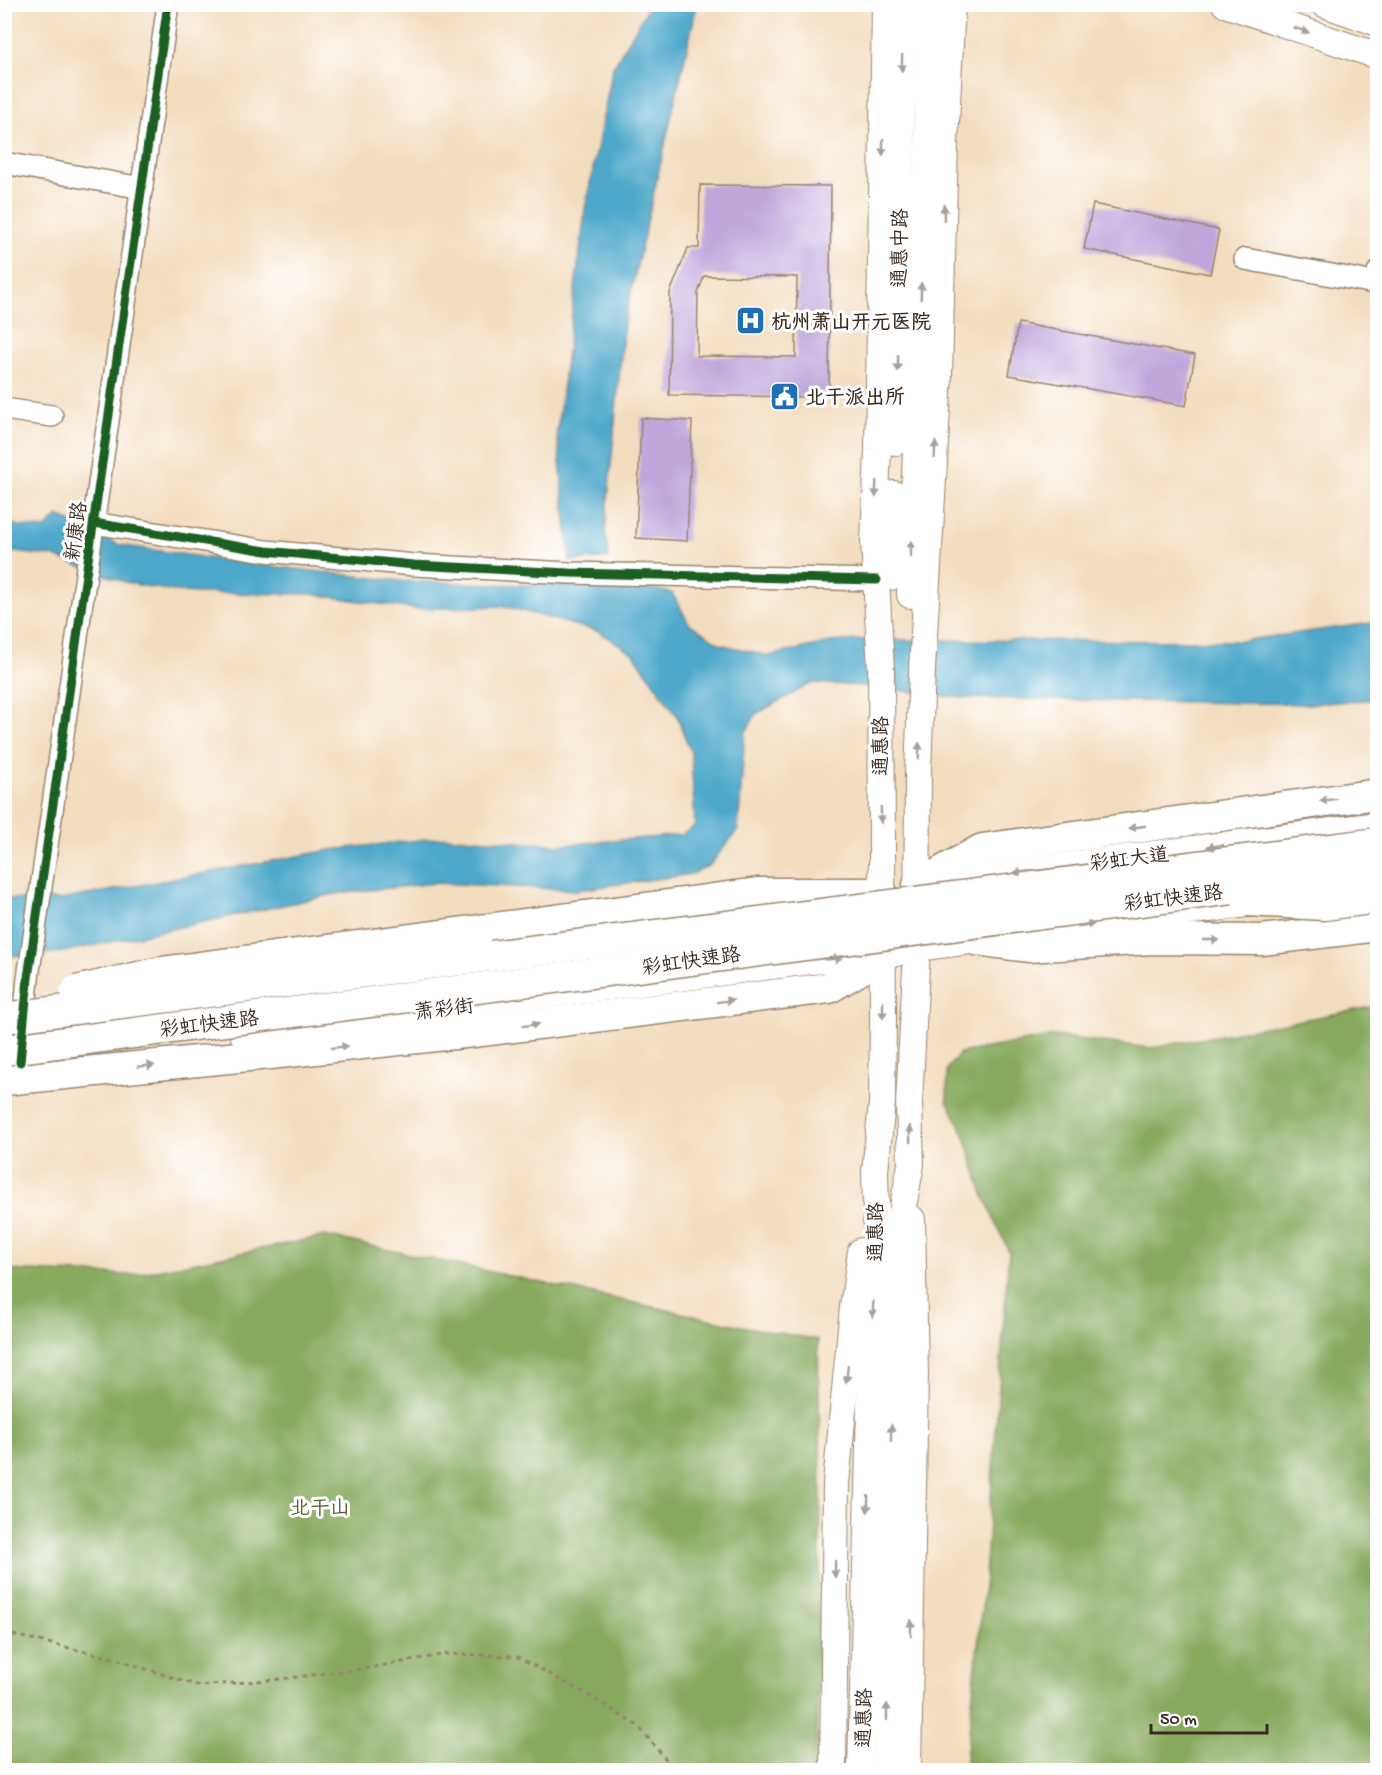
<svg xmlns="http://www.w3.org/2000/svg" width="1382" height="1775" viewBox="0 0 1382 1775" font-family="'Gochi Hand','LXGW WenKai TC',sans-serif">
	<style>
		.forest { fill: #88aa5e; stroke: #626a3e; stroke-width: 1.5 }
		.water { fill: #4da8cb; stroke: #446974; stroke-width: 1.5 }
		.building { fill: #bfa7dc; fill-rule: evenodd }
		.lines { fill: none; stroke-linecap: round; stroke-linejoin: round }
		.minor-casing { stroke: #97846e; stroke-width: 24 }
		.major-casing { stroke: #97846e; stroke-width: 28 }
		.highway-casing { stroke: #97846e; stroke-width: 33 }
		.path { stroke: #97846e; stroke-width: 3; stroke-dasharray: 4.5 4.5; stroke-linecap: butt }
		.minor { stroke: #fff; stroke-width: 21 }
		.major { stroke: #fff; stroke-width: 26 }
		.highway { stroke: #fff; stroke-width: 30 }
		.highway-bridge-casing { stroke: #97846e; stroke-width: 33; stroke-linecap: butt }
		.highway-bridge { stroke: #fff; stroke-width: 30 }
		.cycleway-casing { stroke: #fff; stroke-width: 13 }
		.cycleway { stroke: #1b5e20; stroke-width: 9 }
		.oneway { fill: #a79f9a }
		.labels { text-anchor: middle; stroke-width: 6; stroke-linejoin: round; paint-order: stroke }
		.street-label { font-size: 20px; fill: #3b2a1e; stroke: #fff }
		.poi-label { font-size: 20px; font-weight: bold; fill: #3b2a1e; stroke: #fff; text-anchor: start }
		.park-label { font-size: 20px; fill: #5d5835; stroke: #fff }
	</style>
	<rect width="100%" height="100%" fill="#fff"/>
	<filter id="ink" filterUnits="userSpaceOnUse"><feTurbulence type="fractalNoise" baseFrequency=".0167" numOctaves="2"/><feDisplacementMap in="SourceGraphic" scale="12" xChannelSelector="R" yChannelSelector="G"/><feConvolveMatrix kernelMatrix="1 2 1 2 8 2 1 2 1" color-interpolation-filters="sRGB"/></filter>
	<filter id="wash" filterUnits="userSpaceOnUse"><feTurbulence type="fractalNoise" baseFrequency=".008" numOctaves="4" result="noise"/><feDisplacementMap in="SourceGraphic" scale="24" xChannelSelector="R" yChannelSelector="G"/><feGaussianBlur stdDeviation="1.35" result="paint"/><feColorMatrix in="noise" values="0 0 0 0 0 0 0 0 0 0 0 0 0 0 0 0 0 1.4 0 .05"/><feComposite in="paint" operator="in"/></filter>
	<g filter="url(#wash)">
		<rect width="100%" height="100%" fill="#f3ddbf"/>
		<g class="forest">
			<path d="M 1377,1006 L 1377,1762 L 1349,1770 L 965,1770 L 985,1577 L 1009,1252 L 984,1197 L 965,1137 L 947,1100 L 947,1069 L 960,1053 L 1055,1036 L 1151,1048 Z"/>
			<path d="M 325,1236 L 746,1327 L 818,1340 L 821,1497 L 816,1770 L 5,1770 L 5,1270 L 132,1275 Z"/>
		</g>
		<g class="water">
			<path d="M 650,5 L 697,5 L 624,322 L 605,532 L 609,558 L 570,561 L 557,432 L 585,210 L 613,67 Z"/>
			<path d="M 58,516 L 119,545 L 243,563 L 401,581 L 654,589 L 672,593 L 689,623 L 720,644 L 769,656 L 830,642 L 857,640 L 1241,641 L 1377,622 L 1377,699 L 1308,704 L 962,698 L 864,686 L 812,683 L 756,714 L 745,733 L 738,830 L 710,865 L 692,874 L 577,890 L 435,883 L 335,894 L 58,953 L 5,956 L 5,899 L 60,900 L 330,850 L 445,837 L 562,845 L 682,835 L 695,826 L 691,753 L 677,716 L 634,654 L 600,632 L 505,606 L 415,609 L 311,594 L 195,593 L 167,590 L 128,583 L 52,556 L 5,551 L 5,521 L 18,526 L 45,529 Z"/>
		</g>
		<g id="blocks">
			<g class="building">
				<path d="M 700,185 L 831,186 L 829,388 L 812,397 L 669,395 L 670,293 L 688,248 L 699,248 ZM 704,276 L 797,277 L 796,357 L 697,356 L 698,293 Z"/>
				<path d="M 1093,204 L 1219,230 L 1210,274 L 1084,249 Z"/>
				<path d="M 1018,323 L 1195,355 L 1186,406 L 1009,375 Z"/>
				<path d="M 641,418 L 692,421 L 687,541 L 636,538 Z"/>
			</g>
		</g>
	</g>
	<g filter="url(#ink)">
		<use href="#blocks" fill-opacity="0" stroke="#97846e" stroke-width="1.5"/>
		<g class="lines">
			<defs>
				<g id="minor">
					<path d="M 4,163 L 142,188"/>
					<path d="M 1245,259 L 1375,283 L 1378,272"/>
					<path d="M 4,409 L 52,416"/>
					<path d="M 94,523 L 266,551 L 414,565 L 569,573 L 877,580"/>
					<path d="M 20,1062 L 28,978 L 168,4"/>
				</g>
				<g id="major">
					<path d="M 1225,4 L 1378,56"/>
					<path d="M 1324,4 L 1378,23"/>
					<path d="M 895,442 L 904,4"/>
					<path d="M 891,577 L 894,494"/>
					<path d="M 910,595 L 911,519 L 915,476 L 927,148 L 929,4"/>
					<path d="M 924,884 L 1378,825"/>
					<path d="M 243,1034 L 811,961 L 883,956 L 917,948 L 1269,901"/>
					<path d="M 833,1770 L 836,1483 L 853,1307 L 861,1251"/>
					<path d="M 861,1770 L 872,1324 L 877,1244 L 875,1171 L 882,1103 L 883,1019 L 881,670 L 874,540 L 878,450 L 885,4"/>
					<path d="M 887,1770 L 888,1546 L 895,1249 L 911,1164 L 909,1103 L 917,948 L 918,772 L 922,669 L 939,375 L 945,143 L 952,4"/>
					<path d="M 908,1770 L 915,1374 L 912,1219"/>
				</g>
				<g id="highway">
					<path d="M 918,885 L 982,849 L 1378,794"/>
					<path d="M 479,930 L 758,893 L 882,893"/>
					<path d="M 975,940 L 1028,947 L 1152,939 L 1262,940 L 1378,926"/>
					<path d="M 4,1080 L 270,1054 L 473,1032 L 829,988 L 883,956"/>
				</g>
			</defs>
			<use href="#minor" class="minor-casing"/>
			<use href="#major" class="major-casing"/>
			<use href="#highway" class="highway-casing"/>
			<path class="path" d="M 4,1633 L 113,1658 L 199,1686 L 281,1679 L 369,1668 L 446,1654 L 516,1656 L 585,1693 L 638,1726 L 675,1770"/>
			<use href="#minor" class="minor"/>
			<use href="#major" class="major"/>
			<use href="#highway" class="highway"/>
			<defs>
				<g id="highway-bridge">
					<path d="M 1247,901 L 1324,905 L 1378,898"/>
					<path d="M 76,991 L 161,972 L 479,930"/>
					<path d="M 4,1018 L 1378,843"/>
					<path d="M 4,1050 L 1378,870"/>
				</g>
			</defs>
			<use href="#highway-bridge" class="highway-bridge-casing"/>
			<use href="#highway-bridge" class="highway-bridge"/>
			<defs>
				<g id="cycleway">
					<path d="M 94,523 L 266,551 L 414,565 L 569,573 L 877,580"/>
					<path d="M 20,1062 L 28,978 L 168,4"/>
				</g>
			</defs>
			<use href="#cycleway" class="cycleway-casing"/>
			<use href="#cycleway" class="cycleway"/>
		</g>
		<defs><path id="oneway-solid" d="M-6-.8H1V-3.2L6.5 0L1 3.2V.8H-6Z" transform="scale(1.5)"/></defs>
		<g class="oneway">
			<use href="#oneway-solid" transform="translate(1301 30) rotate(19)"/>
			<use href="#oneway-solid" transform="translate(902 63) rotate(91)"/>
			<use href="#oneway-solid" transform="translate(883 147) rotate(91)"/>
			<use href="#oneway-solid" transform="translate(944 213) rotate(-89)"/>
			<use href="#oneway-solid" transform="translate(921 291) rotate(-88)"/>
			<use href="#oneway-solid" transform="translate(898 363) rotate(91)"/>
			<use href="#oneway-solid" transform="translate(935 450) rotate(-87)"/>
			<use href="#oneway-solid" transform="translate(876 489) rotate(92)"/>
			<use href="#oneway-solid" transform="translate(911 549) rotate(-89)"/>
			<use href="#oneway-solid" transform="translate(919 751) rotate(-88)"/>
			<use href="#oneway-solid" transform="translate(1328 800) rotate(173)"/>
			<use href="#oneway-solid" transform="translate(881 815) rotate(89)"/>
			<use href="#oneway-solid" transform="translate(1137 827) rotate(172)"/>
			<use href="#oneway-solid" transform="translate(1215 846) rotate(173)"/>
			<use href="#oneway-solid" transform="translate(1022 872) rotate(173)"/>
			<use href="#oneway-solid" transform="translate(1086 925) rotate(-8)"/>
			<use href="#oneway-solid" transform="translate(1211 940)"/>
			<use href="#oneway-solid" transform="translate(833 959) rotate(-4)"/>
			<use href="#oneway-solid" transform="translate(725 1001) rotate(-7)"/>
			<use href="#oneway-solid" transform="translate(883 1010) rotate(90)"/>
			<use href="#oneway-solid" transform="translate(531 1025) rotate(-7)"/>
			<use href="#oneway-solid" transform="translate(340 1047) rotate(-6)"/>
			<use href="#oneway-solid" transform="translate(146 1066) rotate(-5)"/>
			<use href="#oneway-solid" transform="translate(910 1134) rotate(-91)"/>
			<use href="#oneway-solid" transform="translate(873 1309) rotate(93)"/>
			<use href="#oneway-solid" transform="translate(847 1374) rotate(96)"/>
			<use href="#oneway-solid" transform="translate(891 1433) rotate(-89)"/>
			<use href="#oneway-solid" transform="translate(868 1504) rotate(91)"/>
			<use href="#oneway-solid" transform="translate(835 1569) rotate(91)"/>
			<use href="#oneway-solid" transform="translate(911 1628) rotate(-89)"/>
			<use href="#oneway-solid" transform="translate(887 1712) rotate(-90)"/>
		</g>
	</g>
	<defs>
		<symbol id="hospital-square" viewBox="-11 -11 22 22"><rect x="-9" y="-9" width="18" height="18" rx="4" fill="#1f6fb2" stroke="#fff"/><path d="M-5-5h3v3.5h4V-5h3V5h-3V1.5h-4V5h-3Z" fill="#fff"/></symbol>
		<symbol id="civic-square" viewBox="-11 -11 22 22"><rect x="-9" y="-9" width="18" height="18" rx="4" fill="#1f6fb2" stroke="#fff"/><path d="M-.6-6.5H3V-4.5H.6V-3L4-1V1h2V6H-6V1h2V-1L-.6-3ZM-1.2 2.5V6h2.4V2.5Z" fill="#fff"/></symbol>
	</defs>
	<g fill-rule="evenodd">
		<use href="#hospital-square" x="734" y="304" width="33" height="33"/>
		<use href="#civic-square" x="768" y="380" width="33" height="33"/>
	</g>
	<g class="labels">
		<g class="street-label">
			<text transform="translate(899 248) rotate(-89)" y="7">通惠中路</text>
			<text transform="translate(75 531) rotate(-82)" y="7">新康路</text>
			<text transform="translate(880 746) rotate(-90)" y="7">通惠路</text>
			<text transform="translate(1129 858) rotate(-7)" y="7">彩虹大道</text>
			<text transform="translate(1173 897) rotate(-7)" y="7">彩虹快速路</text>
			<text transform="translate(691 960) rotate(-8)" y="7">彩虹快速路</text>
			<text transform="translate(444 1008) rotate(-7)" y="7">萧彩街</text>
			<text transform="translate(209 1023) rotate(-7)" y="7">彩虹快速路</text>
			<text transform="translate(875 1232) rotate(-90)" y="7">通惠路</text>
			<text transform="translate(863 1718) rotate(-89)" y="7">通惠路</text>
		</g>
		<g class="poi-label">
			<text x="771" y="328">杭州萧山开元医院</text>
			<text x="805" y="403">北干派出所</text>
		</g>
		<g class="park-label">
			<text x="320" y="1514">北干山</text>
		</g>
	</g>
	<rect width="1382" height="1775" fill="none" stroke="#fff" stroke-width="24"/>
	<path d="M1151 1724v9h116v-9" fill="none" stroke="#3b2a1e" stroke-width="3"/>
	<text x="1160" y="1724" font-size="18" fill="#3b2a1e" stroke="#ffffff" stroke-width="4.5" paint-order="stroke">50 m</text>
</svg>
